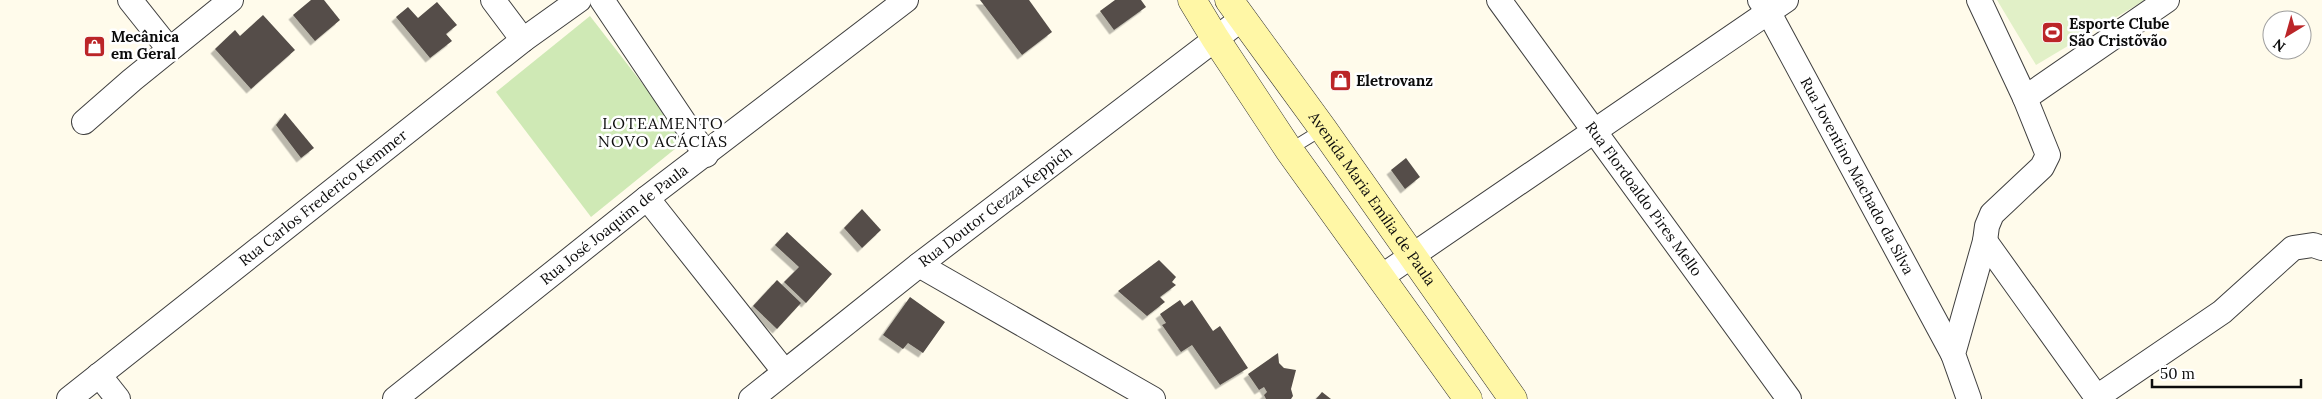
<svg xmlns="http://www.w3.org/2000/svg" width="2322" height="399" viewBox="0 0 2322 399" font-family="Lora,serif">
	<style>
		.green { fill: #cfe9b5 }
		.pitch { fill: #e1f0c7 }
		.building { fill: #544d48; filter: url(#shadow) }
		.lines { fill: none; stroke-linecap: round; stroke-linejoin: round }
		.lane-casing { stroke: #3f3f3f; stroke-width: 13 }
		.street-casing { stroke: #3f3f3f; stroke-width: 26 }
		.secondary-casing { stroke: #2e2e2e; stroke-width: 29 }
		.lane { stroke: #fff; stroke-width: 11 }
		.street { stroke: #fff; stroke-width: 24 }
		.secondary { stroke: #fff7a6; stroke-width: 28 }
		.labels { text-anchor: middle; stroke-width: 5; stroke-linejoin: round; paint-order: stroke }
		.poi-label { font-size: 15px; font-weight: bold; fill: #0c0c0c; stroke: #fff; text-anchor: start }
		.street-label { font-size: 15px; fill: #0c0c0c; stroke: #fff }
		.neighbourhood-label { font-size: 16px; letter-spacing: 1px; fill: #0c0c0c; stroke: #fff }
	</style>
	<defs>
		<filter id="shadow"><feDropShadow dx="-4.5" dy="4.5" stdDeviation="0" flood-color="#0004"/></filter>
	</defs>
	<rect width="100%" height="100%" fill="#fffbeb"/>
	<path class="green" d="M 590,16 L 686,140 L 591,217 L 496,92 Z"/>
	<path class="pitch" d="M 1997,0 L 2145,0 L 2036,65 Z"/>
	<g class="building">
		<path d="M 311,0 L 324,0 L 340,20 L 315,41 L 293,15 Z"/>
		<path d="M 980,0 L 1029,0 L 1052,32 L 1022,55 Z"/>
		<path d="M 1115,0 L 1141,0 L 1146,7 L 1114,30 L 1100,11 Z"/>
		<path d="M 437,2 L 457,25 L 446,34 L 452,41 L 430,58 L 396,17 L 408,7 L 418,18 Z"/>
		<path d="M 263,15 L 295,50 L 251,89 L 215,49 L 235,30 L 240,36 Z"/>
		<path d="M 285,113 L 314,148 L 301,158 L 276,125 Z"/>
		<path d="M 1406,158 L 1420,177 L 1405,189 L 1391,170 Z"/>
		<path d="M 862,209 L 881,230 L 862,248 L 844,228 Z"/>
		<path d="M 787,232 L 832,274 L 806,303 L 784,282 L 799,267 L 775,245 Z"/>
		<path d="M 1159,260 L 1176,277 L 1172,282 L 1176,285 L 1160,297 L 1165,302 L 1147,316 L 1118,291 Z"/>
		<path d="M 777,280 L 801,303 L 777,329 L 753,306 Z"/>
		<path d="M 910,297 L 945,322 L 923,353 L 908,343 L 903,349 L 883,335 Z"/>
		<path d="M 1180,300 L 1184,306 L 1192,300 L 1213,331 L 1220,326 L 1248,368 L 1220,385 L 1192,345 L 1181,352 L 1162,325 L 1166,323 L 1160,314 Z"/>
		<path d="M 1278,353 L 1279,363 L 1284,368 L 1296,370 L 1291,389 L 1293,396 L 1291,399 L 1266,399 L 1264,395 L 1267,392 L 1264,387 L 1259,390 L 1248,374 Z"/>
		<path d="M 1322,392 L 1331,399 L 1316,399 Z"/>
	</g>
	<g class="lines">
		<defs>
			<path id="lane" d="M 1289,150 L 1323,129"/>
			<g id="street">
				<path d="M 130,0 L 169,49"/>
				<path d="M 493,0 L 523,40"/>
				<path d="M 602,0 L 706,155"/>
				<path id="s1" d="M 1499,0 L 1789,399"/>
				<path id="s2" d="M 1760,0 L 1769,13 L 1953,354"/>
				<path d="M 2025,98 L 2167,0"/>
				<path d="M 84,122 L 132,80 L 231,0"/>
				<path d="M 647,198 L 784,371"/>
				<path d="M 1985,241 L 2098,399"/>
				<path d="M 919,265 L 1153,399"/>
				<path d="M 1381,277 L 1786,0"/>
				<path d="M 99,375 L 118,399"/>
				<path d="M 2097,397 L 2222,312 L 2293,248 L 2313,245 L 2322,248"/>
				<path id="s3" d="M 69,399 L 523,40 L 579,0"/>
				<path id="s4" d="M 395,399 L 647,198 L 906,0"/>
				<path id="s5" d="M 751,399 L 919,265 L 1243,18"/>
				<path d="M 1969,399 L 1953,354 L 1985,241 L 1987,226 L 1992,214 L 2042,167 L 2048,155 L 2025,98 L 1979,0"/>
			</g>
			<g id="secondary">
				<path d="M 1192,0 L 1215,38 L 1289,150 L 1468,399"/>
				<path id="s6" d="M 1229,0 L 1323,129 L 1513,399"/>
			</g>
		</defs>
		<use href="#lane" class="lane-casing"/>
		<use href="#street" class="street-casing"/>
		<use href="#secondary" class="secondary-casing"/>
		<use href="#lane" class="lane"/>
		<use href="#street" class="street"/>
		<use href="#secondary" class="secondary"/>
	</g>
	<defs>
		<symbol id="stadium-square" viewBox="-11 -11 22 22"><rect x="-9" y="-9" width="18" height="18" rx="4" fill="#bb2528" stroke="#fff"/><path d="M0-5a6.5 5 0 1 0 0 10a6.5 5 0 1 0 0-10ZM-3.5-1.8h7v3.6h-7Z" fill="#fff"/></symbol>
		<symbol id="shop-square" viewBox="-11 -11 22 22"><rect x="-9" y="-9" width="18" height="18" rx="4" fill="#bb2528" stroke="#fff"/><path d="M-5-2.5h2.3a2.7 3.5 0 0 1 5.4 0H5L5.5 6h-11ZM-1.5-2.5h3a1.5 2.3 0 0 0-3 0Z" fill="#fff"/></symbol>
	</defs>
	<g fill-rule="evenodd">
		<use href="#stadium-square" x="2040" y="20" width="25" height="25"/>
		<use href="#shop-square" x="82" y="34" width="25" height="25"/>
		<use href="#shop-square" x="1328" y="68" width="25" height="25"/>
	</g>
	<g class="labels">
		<g class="poi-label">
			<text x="2069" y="29">Esporte Clube<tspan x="2069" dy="17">São Cristõvão</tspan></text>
			<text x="111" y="42">Mecânica<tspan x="111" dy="17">em Geral</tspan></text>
			<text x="1356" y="86">Eletrovanz</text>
		</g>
		<g class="street-label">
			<text dy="5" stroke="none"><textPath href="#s2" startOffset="201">Rua Joventino Machado da Silva</textPath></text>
			<text dy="5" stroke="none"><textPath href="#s3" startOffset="324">Rua Carlos Frederico Kemmer</textPath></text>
			<text dy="5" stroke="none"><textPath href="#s6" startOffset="245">Avenida Maria Emília de Paula</textPath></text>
			<text dy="5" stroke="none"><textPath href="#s1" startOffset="246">Rua Flordoaldo Pires Mello</textPath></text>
			<text dy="5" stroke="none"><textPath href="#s5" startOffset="311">Rua Doutor Gezza Keppich</textPath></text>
			<text dy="5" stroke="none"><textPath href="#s4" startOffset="280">Rua José Joaquim de Paula</textPath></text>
		</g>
		<g class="neighbourhood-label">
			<text x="663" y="129">LOTEAMENTO<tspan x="663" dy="18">NOVO ACÁCIAS</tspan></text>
		</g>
	</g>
	<g transform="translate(2287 35) rotate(217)"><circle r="24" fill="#ffffff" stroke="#9e9e9e"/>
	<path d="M0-4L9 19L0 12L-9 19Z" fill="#bb2528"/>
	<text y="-8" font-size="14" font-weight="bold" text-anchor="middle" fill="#0c0c0c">N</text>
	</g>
	<path d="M2152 379v8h149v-8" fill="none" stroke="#0c0c0c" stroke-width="2.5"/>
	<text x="2160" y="379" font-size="15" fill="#0c0c0c" stroke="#ffffff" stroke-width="4" paint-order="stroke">50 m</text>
</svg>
